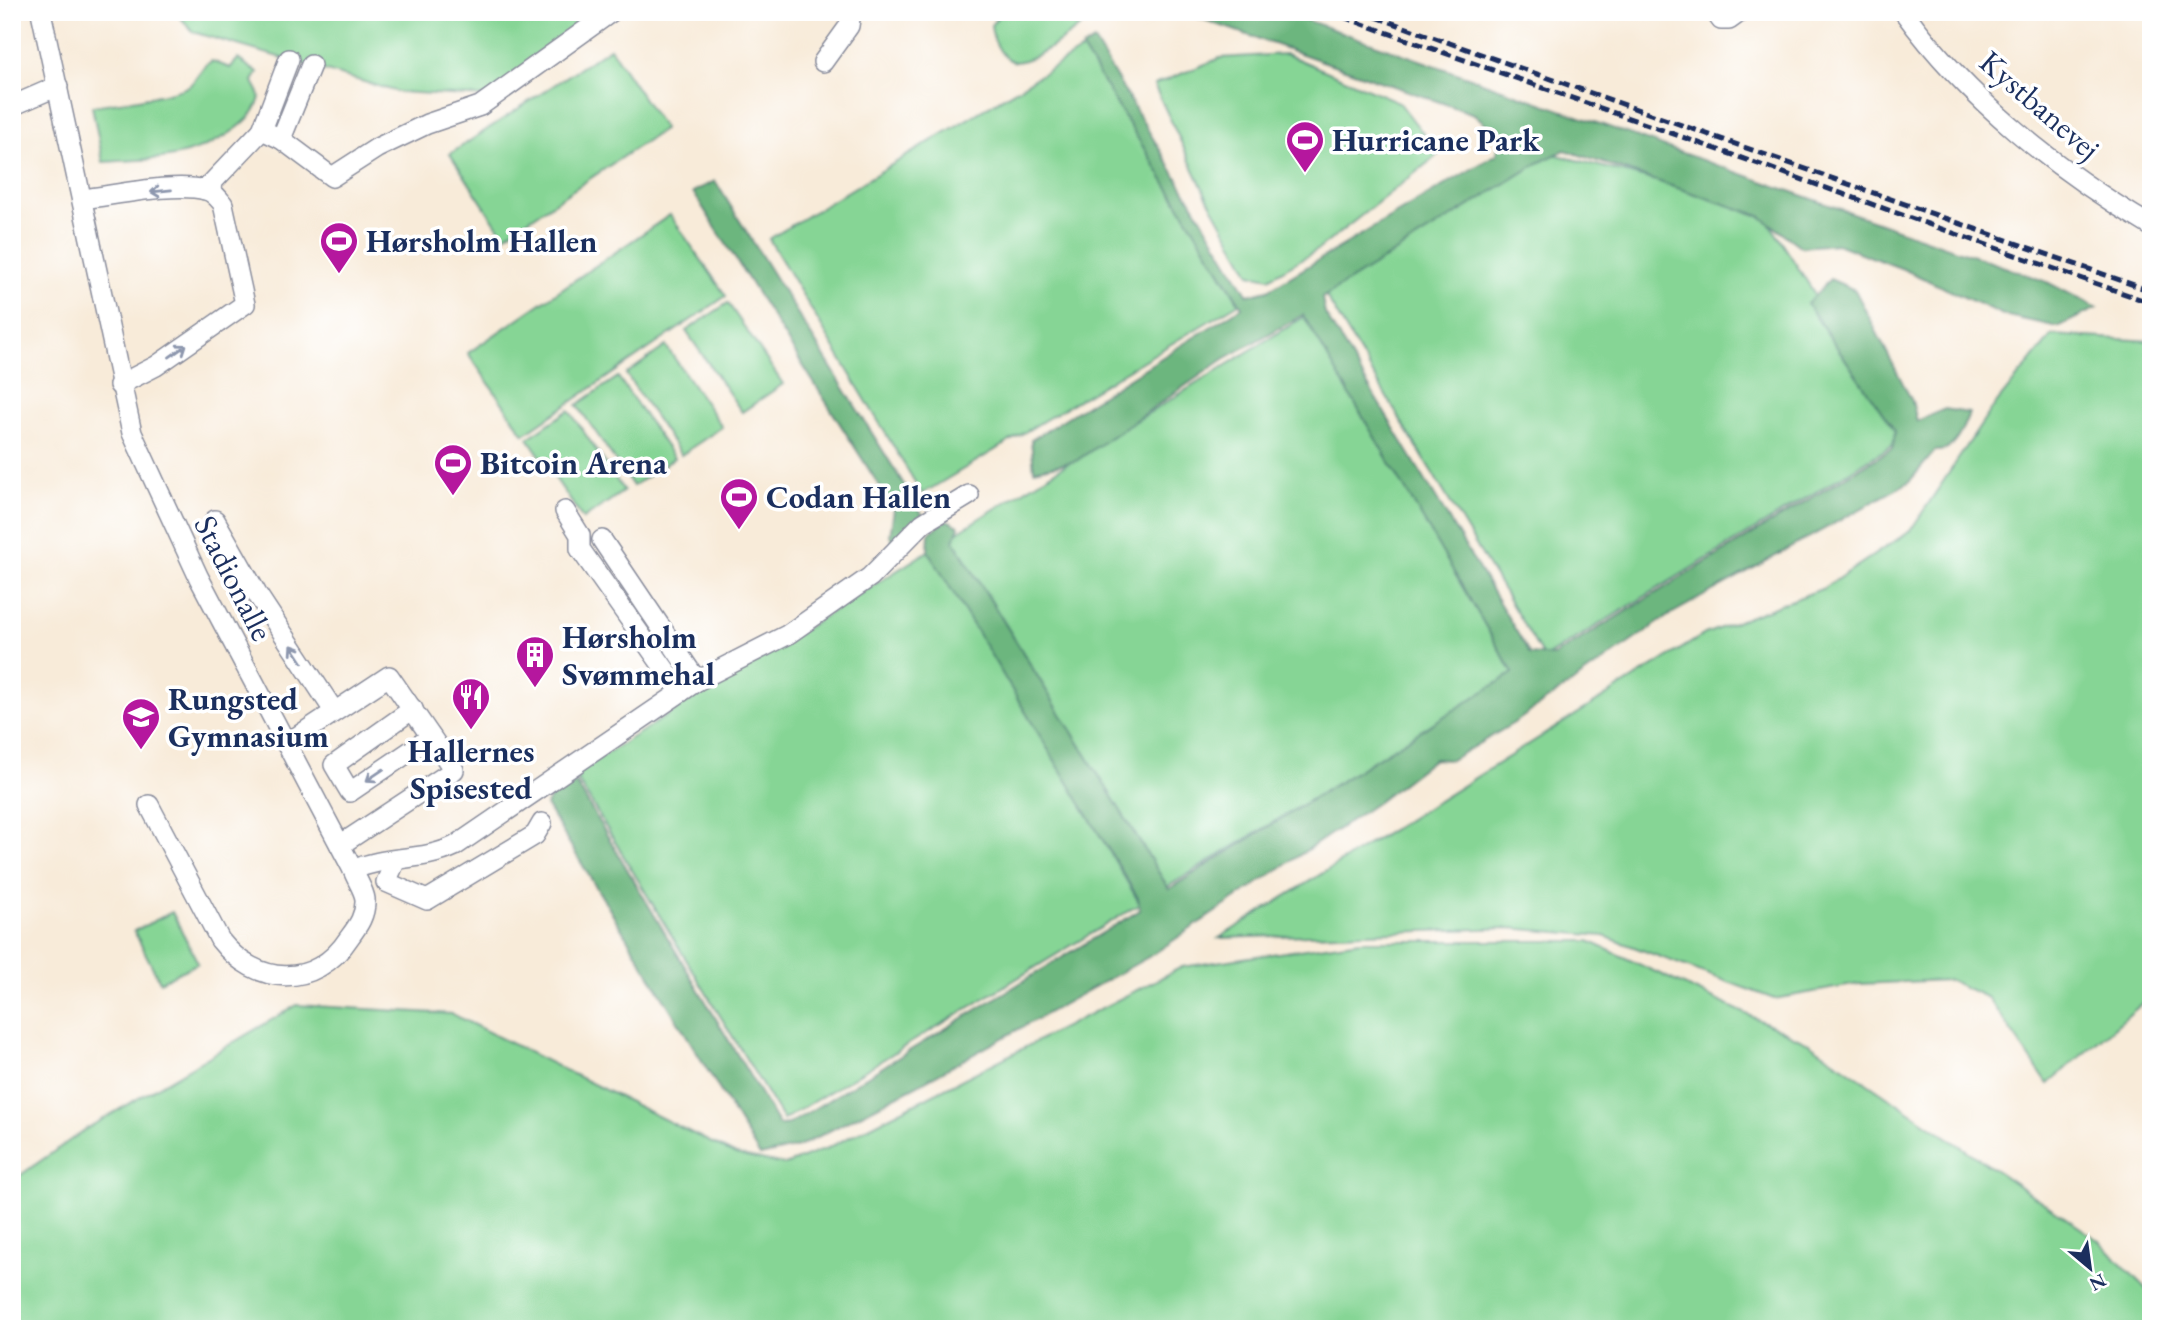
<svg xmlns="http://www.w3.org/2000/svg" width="2163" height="1341" viewBox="0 0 2163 1341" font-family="'EB Garamond',serif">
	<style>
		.green { fill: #86d595; stroke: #50827a; stroke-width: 2 }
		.forest { fill: #6cb67e; stroke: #44726e; stroke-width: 2 }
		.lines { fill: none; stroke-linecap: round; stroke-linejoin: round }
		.minor-casing { stroke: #8a8d9c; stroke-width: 22 }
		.minor { stroke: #fff; stroke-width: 19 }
		.rail { stroke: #1b2f5e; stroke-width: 5; stroke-dasharray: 10 5; stroke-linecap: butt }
		.oneway { stroke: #8d97ae }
		.labels { text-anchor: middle; stroke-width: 7; stroke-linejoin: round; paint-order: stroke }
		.street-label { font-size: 32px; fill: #1b2f5e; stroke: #fff }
		.poi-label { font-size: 32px; font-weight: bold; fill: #1b2f5e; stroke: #fff; text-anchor: start }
	</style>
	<rect width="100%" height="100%" fill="#fff"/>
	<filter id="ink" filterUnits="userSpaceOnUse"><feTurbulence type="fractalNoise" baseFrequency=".0143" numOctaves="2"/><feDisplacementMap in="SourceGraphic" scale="14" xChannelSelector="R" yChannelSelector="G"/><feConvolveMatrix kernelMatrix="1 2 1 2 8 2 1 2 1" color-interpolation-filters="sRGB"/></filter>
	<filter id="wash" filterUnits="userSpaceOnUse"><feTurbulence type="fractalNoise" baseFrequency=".00686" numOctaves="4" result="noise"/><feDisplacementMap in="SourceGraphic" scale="28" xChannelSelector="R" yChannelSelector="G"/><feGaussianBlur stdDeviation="1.57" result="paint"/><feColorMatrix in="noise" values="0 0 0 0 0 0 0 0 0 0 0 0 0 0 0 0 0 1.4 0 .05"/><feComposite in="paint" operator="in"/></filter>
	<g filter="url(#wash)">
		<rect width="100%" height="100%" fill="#f8ebd9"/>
		<g class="green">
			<path d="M 176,12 L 587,12 L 582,30 L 486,97 L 398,92 L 193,32 Z"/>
			<path d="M 1002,12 L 1096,12 C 1086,25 1029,67 1012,61 C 999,56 992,37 991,25 Z"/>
			<path d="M 610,48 L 664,129 L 504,236 L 450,154 Z"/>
			<path d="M 1085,48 L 1239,303 L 922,494 L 769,239 Z"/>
			<path d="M 1286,54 L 1399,102 L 1439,154 L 1319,249 L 1269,278 L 1250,274 L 1206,195 L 1154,85 L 1220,58 Z"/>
			<path d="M 238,59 L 258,73 L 253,81 C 255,88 262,93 259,101 C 250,129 201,151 174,156 C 151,161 126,160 103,162 L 92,106 C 112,103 177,95 190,85 C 199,77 201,67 212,61 L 230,68 Z"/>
			<path d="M 1550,153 L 1760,208 L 1906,437 L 1544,658 L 1324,293 Z"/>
			<path d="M 670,215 L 726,296 L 524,434 L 468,353 Z"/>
			<path d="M 728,303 L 783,384 L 742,412 L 686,331 Z"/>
			<path d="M 1315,310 L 1522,671 L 1167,887 L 951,536 Z"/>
			<path d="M 2052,335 L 2151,341 L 2151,996 L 2048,1084 L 1988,998 L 1949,980 L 1859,984 L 1774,999 L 1604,936 L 1509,928 L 1219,938 L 1705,634 L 1824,588 L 1910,531 L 1991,410 Z"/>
			<path d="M 666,346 L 722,427 L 681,455 L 626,374 Z"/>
			<path d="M 618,377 L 674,458 L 633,486 L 577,405 Z"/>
			<path d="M 569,410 L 624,491 L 583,519 L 528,438 Z"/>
			<path d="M 933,548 L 1140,904 L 783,1120 L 574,774 Z"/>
			<path d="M 172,912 L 198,963 L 160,982 L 134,931 Z"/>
			<path d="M 1360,941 L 1589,941 L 1809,1043 L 2098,1240 L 2151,1294 L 2151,1329 L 12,1329 L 12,1181 L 86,1129 L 297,1005 L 452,1014 L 736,1155 L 785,1165 L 828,1148 L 1182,967 Z"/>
		</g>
		<g class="forest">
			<path d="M 1182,12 L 1284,12 L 2047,282 L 2097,308 L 2058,327 L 2003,315 L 1903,269 L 1837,244 L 1801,247 L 1760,216 L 1565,150 L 1538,163 L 1322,298 L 1325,314 L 1530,654 L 1553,656 L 1893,448 L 1895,431 L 1807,304 L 1830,279 L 1855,290 L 1912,401 L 1917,421 L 1945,409 L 1969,413 C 1962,429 1956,452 1935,451 L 1909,482 L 1671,614 L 1514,723 L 1451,760 L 1434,759 L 1378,802 L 1152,955 L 916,1086 L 798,1147 L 760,1156 L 546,805 L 553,794 L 576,783 L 779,1125 L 789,1124 L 1140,910 L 1138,898 L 928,551 L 929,533 L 947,520 L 959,526 L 954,541 L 1169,889 L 1513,673 L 1303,315 L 1224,359 L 1076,461 L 1034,470 L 1031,440 L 1242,307 L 1082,48 L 1094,41 L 1248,295 L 1268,290 L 1497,154 L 1500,136 L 1474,114 Z"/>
			<path d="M 715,181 L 926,520 L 899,551 L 890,536 L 894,509 L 693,192 Z"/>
		</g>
	</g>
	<g filter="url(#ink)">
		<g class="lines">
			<defs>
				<g id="minor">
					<path d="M 41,12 L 132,433 L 199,578 L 353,870 C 356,879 364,890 365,899 C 366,915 358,926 349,938 C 315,990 256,986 220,940 L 149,805"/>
					<path d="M 1715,12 L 1721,20 L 1729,20 L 1740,12"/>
					<path d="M 1904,12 C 1967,99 2059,172 2151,226"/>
					<path d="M 823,62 L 849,26 L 851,12"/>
					<path d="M 12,106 L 58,86"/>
					<path d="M 262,130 L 289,59"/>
					<path d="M 281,139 L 311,65"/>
					<path d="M 205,190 L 262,130 L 281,139 L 332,177 L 377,148 L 427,124 L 480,106 L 611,12"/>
					<path d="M 83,199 C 117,195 174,182 206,190 C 214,192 218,198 223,204 L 245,304 L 156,366 L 119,385"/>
					<path d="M 565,511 L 580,535 L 580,549 L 681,692"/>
					<path d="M 215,520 L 257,594 L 334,711"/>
					<path d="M 697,681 L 787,635 L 870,577 L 923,523 L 969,495"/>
					<path d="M 413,709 L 334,765 L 350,792 L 431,737"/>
					<path d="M 286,744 L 389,676 L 454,770 L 340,845"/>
					<path d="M 396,860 L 386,882 L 427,900 L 535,835 L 542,823"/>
					<path d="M 353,870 C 386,855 421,862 455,846 L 697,681 L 602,540"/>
				</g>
			</defs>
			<use href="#minor" class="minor-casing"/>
			<use href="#minor" class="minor"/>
			<g class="rail">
				<path d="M 1329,12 L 2151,303"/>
				<path d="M 1362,12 L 2151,291"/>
			</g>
		</g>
		<defs><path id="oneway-shaft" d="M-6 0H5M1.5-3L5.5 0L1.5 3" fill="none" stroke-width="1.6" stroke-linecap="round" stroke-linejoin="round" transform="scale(1.75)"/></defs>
		<g class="oneway">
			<use href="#oneway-shaft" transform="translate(161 191) rotate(174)"/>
			<use href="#oneway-shaft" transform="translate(178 351) rotate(-35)"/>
			<use href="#oneway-shaft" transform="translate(297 654) rotate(-123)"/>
			<use href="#oneway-shaft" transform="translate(375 775) rotate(146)"/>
		</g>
	</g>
	<defs>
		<symbol id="stadium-pin" viewBox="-11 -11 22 30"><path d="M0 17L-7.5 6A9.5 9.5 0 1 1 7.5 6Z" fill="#b5179e" stroke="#fff"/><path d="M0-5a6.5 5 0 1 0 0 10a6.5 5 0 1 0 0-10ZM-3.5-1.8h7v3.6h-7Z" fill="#fff"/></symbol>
		<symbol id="building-pin" viewBox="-11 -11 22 30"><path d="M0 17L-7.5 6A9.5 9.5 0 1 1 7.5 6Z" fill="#b5179e" stroke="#fff"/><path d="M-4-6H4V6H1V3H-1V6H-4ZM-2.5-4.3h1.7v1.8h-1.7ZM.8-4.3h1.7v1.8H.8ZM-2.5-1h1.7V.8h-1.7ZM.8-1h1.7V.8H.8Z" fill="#fff"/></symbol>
		<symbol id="restaurant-pin" viewBox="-11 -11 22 30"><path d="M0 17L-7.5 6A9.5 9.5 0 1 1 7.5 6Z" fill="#b5179e" stroke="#fff"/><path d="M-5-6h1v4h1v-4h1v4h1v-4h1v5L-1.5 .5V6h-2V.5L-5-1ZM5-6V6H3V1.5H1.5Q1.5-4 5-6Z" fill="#fff"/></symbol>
		<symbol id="school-pin" viewBox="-11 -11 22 30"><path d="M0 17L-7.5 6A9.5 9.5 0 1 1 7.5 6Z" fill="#b5179e" stroke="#fff"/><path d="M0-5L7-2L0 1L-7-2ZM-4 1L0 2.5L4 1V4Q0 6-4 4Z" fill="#fff"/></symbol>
	</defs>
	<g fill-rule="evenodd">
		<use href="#stadium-pin" x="1283" y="118" width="44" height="60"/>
		<use href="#stadium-pin" x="317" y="219" width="44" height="60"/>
		<use href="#stadium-pin" x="431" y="441" width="44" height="60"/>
		<use href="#stadium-pin" x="717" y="475" width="44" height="60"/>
		<use href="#building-pin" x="513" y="633" width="44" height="60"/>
		<use href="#restaurant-pin" x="449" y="675" width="44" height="60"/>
		<use href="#school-pin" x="119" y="695" width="44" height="60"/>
	</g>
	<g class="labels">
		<g class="street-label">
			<text transform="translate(2040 105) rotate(41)" y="11">Kystbanevej</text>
			<text transform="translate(234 578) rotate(63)" y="11">Stadionalle</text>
		</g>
		<g class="poi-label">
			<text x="1332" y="151">Hurricane Park</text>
			<text x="366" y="252">Hørsholm Hallen</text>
			<text x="480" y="474">Bitcoin Arena</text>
			<text x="766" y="508">Codan Hallen</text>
			<text x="562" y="648">Hørsholm<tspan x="562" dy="37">Svømmehal</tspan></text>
			<text x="168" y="710">Rungsted<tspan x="168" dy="37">Gymnasium</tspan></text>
			<text x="471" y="762" text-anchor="middle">Hallernes<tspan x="471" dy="37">Spisested</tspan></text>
		</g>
	</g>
	<rect width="2163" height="1341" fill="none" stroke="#fff" stroke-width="42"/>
	<g transform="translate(2090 1268) rotate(151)" stroke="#ffffff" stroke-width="5" paint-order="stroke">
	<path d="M0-5L12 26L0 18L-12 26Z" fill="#1b2f5e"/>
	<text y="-10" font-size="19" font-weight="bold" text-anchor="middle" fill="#1b2f5e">N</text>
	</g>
</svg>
